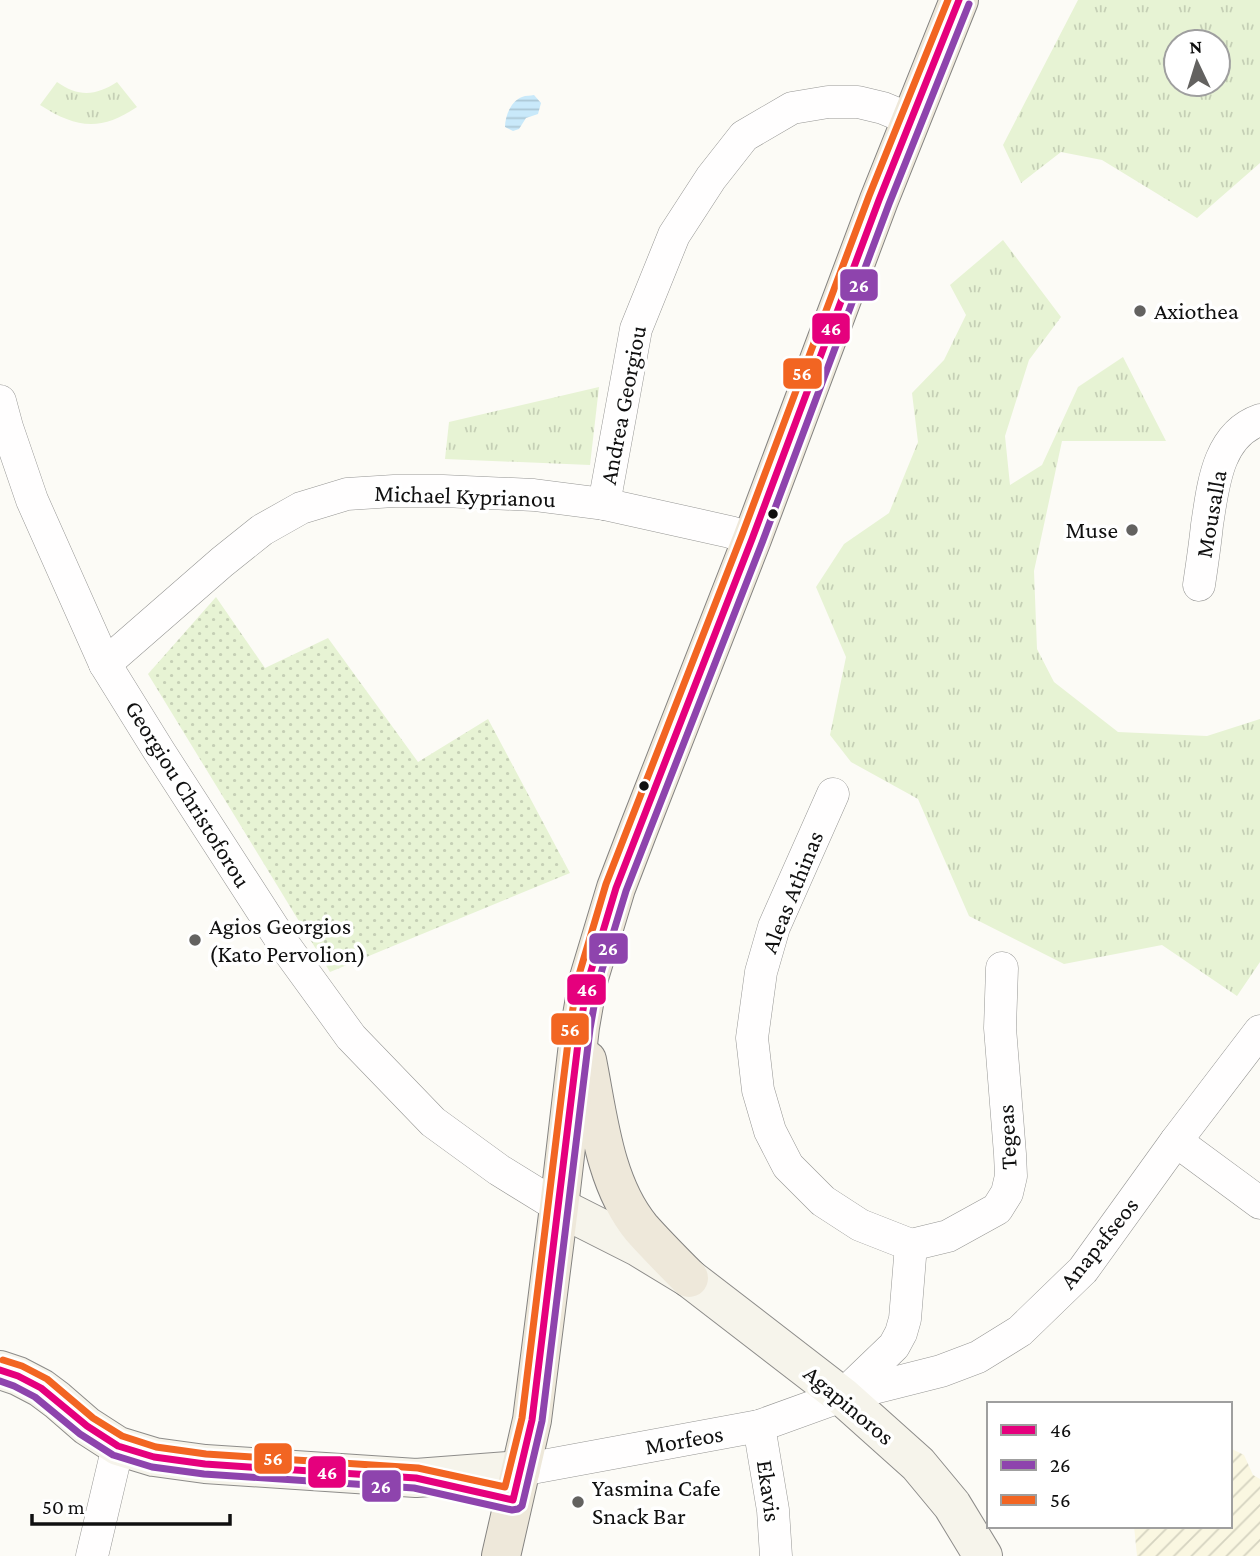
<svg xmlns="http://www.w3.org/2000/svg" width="1260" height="1556" viewBox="0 0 1260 1556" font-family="'Crimson Pro',serif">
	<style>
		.farmland { fill: url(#farmland-furrows) }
		.grass { fill: url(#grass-tufts); fill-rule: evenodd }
		.garden { fill: url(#garden-dots) }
		.water { fill: url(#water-rules) }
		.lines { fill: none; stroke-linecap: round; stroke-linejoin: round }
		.minor-casing { stroke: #969694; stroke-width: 33 }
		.secondary-casing { stroke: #8d8c8a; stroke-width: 40 }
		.primary-casing { stroke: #848381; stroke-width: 40 }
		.minor { stroke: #fffefe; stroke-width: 32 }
		.secondary { stroke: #f6f4eb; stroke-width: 38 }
		.primary { stroke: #eee8da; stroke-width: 38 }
		.bus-1-casing { stroke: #fff; stroke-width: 12 }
		.bus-2-casing { stroke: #fff; stroke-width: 12 }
		.bus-3-casing { stroke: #fff; stroke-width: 12 }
		.bus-1 { stroke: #e5007d; stroke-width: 7 }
		.bus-2 { stroke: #8e44ad; stroke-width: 7 }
		.bus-3 { stroke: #f26522; stroke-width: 7 }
		.poi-dot { fill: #636260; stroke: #fff; stroke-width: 2.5 }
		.bus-dot { fill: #101010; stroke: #fff; stroke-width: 2.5 }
		.labels { text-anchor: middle; stroke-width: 7; stroke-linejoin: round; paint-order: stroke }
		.poi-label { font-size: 24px; fill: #101010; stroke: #fff; text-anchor: start }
		.street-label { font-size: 24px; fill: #101010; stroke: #fff }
		.line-badge { stroke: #fff; stroke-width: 2.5 }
		.badge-label { font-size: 19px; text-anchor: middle; font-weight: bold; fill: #fff }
	</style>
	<defs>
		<pattern id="farmland-furrows" width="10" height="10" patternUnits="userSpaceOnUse" patternTransform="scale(1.75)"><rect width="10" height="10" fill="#faf7e1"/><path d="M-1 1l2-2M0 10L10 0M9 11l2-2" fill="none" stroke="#d5d3c0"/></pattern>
		<pattern id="grass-tufts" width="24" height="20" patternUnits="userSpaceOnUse" patternTransform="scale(1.75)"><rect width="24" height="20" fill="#e7f3d4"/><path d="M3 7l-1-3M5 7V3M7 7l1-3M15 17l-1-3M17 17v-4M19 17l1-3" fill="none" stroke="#c5cfb5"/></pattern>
		<pattern id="garden-dots" width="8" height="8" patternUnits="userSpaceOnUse" patternTransform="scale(1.75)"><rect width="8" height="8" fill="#e7f3d4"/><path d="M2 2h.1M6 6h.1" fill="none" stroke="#c5cfb5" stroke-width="1.8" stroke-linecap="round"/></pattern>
		<pattern id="water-rules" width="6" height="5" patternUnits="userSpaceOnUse" patternTransform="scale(1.75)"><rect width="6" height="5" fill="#c9e9fa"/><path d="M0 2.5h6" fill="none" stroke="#acc7d5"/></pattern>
	</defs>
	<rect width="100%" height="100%" fill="#fcfbf6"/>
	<path class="farmland" d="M 1230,1448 L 1244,1455 L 1253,1475 L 1260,1479 L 1260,1556 L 1137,1556 L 1134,1526 L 1230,1526 Z"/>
	<g class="grass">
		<path d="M 1078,0 L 1260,0 L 1260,163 L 1197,218 L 1102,160 L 1061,152 L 1021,183 L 1003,145 ZM 1218,42 L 1218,84 L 1176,84 L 1176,42 Z"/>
		<path d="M 57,82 C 78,97 96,96 117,82 L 137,107 C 100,132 76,128 40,105 Z"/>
		<path d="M 1003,240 L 1061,317 L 1029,360 L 1005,436 L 1010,485 L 1042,465 L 1078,387 L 1123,357 L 1166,441 L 1062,441 L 1034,571 L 1037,649 L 1054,682 L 1118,732 L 1207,736 L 1260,719 L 1260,962 L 1237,996 L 1162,945 L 1064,964 L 969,916 L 918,799 L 851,762 L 830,735 L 846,657 L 816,587 L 844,544 L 889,513 L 918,442 L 912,393 L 944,360 L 966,315 L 950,285 Z"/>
		<path d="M 599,387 L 590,465 L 445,459 L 449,422 Z"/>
	</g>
	<path class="garden" d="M 216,597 L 265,668 L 328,638 L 418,762 L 488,719 L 570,873 L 330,972 L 148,674 Z"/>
	<path class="water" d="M 534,95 L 541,103 L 538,114 L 526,118 L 519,129 L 513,131 L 505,127 C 505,116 511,101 522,97 C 526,95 530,96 534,95 Z"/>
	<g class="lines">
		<defs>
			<g id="minor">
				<path d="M 0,401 L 7,427 L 32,500 L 105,664 L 159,751 L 285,946 L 351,1037 L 433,1122 L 499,1170 L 559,1207"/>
				<path d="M 604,504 L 636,329 L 674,235 L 711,178 L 744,136 L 792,108 L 828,102 L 858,102 L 883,108 L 912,120"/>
				<path d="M 1199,585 C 1202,565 1205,545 1207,525 C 1213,487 1217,435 1260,420"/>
				<path d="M 105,664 L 222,562 L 262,530 L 301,508 L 347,494 L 394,491 L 443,491 L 534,495 L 604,504 L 730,532 L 752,539"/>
				<path d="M 833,794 L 774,927 L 761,972 L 752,1038 L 758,1090 L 770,1131 L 788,1166 L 823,1201 L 860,1225 L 911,1245"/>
				<path d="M 1176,1141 L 1260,1203"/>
				<path d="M 911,1245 L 948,1236 L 997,1209 L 1007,1193 L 1011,1176 L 1010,1154 L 1000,1028 L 1002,968"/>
				<path d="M 843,1395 L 894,1346 L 901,1333 L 905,1319 L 911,1245"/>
				<path d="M 759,1426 L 773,1510 L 776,1556"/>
				<path d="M 521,1470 L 759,1426 L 842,1396 L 941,1371 L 978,1357 L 1020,1331 L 1083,1270 L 1176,1141 L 1260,1031"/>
				<path d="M 92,1556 L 118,1446"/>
			</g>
			<g id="secondary">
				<path d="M 559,1207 L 638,1247 L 689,1278 L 842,1396 L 918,1464 L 952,1505 L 983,1556"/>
				<path d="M 0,1370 L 18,1376 L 41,1388 L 57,1400 L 87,1426 L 118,1446 L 154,1457 L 205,1464 L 416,1478 L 521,1470"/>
			</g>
			<g id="primary">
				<path d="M 587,1060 C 598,1115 604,1183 641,1228 C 656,1245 673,1262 689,1278"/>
				<path d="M 501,1556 L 532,1420 L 559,1207 L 580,1027 L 588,981 L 616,888 L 639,828 L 752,539 L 879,200 L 959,0"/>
			</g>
		</defs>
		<use href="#minor" class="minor-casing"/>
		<use href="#secondary" class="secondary-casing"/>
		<use href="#primary" class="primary-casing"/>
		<use href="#minor" class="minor"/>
		<use href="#secondary" class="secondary"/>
		<use href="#primary" class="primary"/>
		<defs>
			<path id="bus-1" d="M 0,1370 L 18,1376 L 41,1388 L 87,1426 L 118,1446 L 154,1457 L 205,1464 L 416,1478 L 513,1500 L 532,1420 L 580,1027 L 588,981 L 616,888 L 752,539 L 879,200 L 959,0"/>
			<path id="bus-2" d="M 0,1381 L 14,1386 L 35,1397 L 80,1434 L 113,1455 L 152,1467 L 204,1474 L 414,1488 L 512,1510 L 518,1509 L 522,1506 L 542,1421 L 590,1029 L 598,983 L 626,891 L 762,543 L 889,204 L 969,4"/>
			<path id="bus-3" d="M 3,1360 L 22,1366 L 47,1379 L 93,1418 L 122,1436 L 156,1447 L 206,1454 L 418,1468 L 505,1487 L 522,1418 L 570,1026 L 578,978 L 606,884 L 742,535 L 869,196 L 948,0"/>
		</defs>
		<use href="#bus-1" class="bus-1-casing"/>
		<use href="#bus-2" class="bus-2-casing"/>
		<use href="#bus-3" class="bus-3-casing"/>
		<use href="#bus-1" class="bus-1"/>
		<use href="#bus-2" class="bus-2"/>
		<use href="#bus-3" class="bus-3"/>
	</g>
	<g class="poi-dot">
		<circle cx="1140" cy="311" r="7"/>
		<circle cx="1132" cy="530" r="7"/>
		<circle cx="195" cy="940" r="7"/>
		<circle cx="578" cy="1502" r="7"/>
	</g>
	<g class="bus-dot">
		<circle cx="773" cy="514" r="6"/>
		<circle cx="644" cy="786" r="6"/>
	</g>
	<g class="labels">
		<g class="poi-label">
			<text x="1154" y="319">Axiothea</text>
			<text x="1118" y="538" text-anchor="end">Muse</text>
			<text x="209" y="934">Agios Georgios<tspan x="209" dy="28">(Kato Pervolion)</tspan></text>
			<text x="592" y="1496">Yasmina Cafe<tspan x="592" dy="28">Snack Bar</tspan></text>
		</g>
		<g class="street-label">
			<text transform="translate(623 405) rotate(-79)" y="8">Andrea Georgiou</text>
			<text transform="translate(465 496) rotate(2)" y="8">Michael Kyprianou</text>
			<text transform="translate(1211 514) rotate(-80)" y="8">Mousalla</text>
			<text transform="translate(188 794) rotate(58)" y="8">Georgiou Christoforou</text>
			<text transform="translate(792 892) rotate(-68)" y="8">Aleas Athinas</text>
			<text transform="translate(1007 1137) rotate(-93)" y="8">Tegeas</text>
			<text transform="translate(1099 1243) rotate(-51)" y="8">Anapafseos</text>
			<text transform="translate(849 1405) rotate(40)" y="8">Agapinoros</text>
			<text transform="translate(684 1440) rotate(-10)" y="8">Morfeos</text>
			<text transform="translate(769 1491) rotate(82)" y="8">Ekavis</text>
		</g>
	</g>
	<g class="line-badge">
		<rect x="839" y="268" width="40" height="34" rx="7" fill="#8e44ad"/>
		<rect x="811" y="312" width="40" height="33" rx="7" fill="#e5007d"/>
		<rect x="782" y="357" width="41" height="33" rx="7" fill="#f26522"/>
		<rect x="588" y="932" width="41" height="33" rx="7" fill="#8e44ad"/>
		<rect x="566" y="973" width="41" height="33" rx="7" fill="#e5007d"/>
		<rect x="550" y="1012" width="40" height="34" rx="7" fill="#f26522"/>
		<rect x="253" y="1442" width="40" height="33" rx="7" fill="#f26522"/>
		<rect x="307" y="1455" width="40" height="34" rx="7" fill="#e5007d"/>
		<rect x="361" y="1469" width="41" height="34" rx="7" fill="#8e44ad"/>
	</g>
	<g class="badge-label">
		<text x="859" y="292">26</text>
		<text x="831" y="335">46</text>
		<text x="802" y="380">56</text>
		<text x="608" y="955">26</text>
		<text x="587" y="996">46</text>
		<text x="570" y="1036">56</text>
		<text x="273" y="1465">56</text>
		<text x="327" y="1479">46</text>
		<text x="381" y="1493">26</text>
	</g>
	<rect x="987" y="1402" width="245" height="126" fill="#ffffff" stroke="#9f9f9f" stroke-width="2"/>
	<rect x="1001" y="1425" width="35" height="10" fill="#e5007d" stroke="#9f9f9f" stroke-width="2"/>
	<text x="1050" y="1437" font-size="21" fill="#101010">46</text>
	<rect x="1001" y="1460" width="35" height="10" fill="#8e44ad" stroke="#9f9f9f" stroke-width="2"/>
	<text x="1050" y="1472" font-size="21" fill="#101010">26</text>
	<rect x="1001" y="1495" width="35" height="10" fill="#f26522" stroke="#9f9f9f" stroke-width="2"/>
	<text x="1050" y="1507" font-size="21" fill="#101010">56</text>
	<g transform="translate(1197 63) rotate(356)"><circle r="33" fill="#ffffff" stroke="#9f9f9f" stroke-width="2"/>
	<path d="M0-5L12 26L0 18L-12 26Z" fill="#636260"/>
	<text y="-10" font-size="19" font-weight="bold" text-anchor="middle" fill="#101010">N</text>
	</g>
	<path d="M32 1514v10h198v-10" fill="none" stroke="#101010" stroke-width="3.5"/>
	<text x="42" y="1514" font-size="21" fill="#101010" stroke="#ffffff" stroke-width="5" paint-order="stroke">50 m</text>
</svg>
